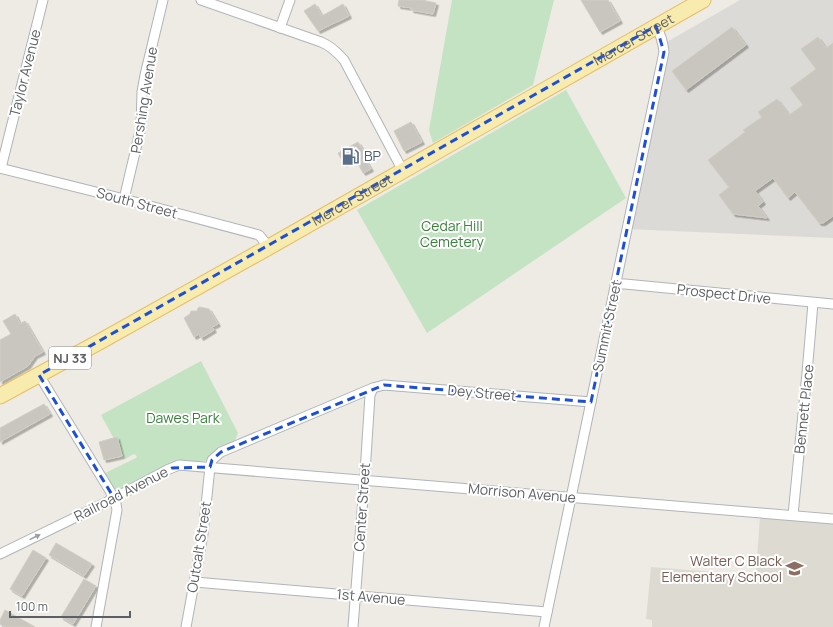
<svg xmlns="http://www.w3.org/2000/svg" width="833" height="627" viewBox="0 0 833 627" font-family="Manrope,sans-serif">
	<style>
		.industrial { fill: #dcdad6 }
		.education { fill: #dddad2 }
		.green { fill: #c3e3c2 }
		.building { fill: #c9c6c0; stroke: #d1cdc3; filter: url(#shadow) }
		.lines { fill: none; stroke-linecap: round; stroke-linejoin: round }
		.street-casing { stroke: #b1b4b8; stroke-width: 11 }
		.primary-casing { stroke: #e5bf65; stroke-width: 17 }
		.street { stroke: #fff; stroke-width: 9 }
		.primary { stroke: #f8ebae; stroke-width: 15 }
		.oneway { fill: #9d9fa1 }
		.marked { fill: none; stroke: #1d4ed8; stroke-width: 3; stroke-dasharray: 8 5; stroke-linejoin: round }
		.labels { text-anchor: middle; stroke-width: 4; stroke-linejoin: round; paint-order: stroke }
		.shield { fill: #fff; stroke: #8d8f92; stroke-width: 1 }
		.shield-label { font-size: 13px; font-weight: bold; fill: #5c5f63 }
		.street-label { font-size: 14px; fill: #5c5f63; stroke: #fff }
		.service-label { font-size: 14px; fill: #4e5e75; stroke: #fff; text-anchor: start }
		.park-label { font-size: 14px; fill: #3c823e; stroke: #fff }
		.education-label { font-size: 14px; fill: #785e54; stroke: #fff; text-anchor: end }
	</style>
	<defs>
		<filter id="shadow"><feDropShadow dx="2.5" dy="2.5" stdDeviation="0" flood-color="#0004"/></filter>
	</defs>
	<rect width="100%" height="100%" fill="#edebe4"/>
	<path class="industrial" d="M 740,0 L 833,0 L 833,238 L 627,229 L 665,43 Z"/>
	<path class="education" d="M 760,516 L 833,523 L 833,627 L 652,627 L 652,620 L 646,619 L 651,567 L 752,575 L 756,572 Z"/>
	<g class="green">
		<path d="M 452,0 L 554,0 L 533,85 L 433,143 L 429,130 Z"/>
		<path d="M 566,90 L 626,198 L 427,333 L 357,210 Z"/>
		<path d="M 201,361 L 238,433 L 235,440 L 205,461 L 178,461 L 114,492 L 103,474 L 136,458 L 137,456 L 134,454 L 125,459 L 101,415 Z"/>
	</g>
	<g class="building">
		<path d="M 399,0 L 422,0 L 436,3 L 433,14 L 411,10 L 412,8 L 398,6 Z"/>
		<path d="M 581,0 L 608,0 L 620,21 L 600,32 Z"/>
		<path d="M 315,4 L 322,16 L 343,4 L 349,16 L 318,31 L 304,11 Z"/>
		<path d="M 732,27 L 746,45 L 686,90 L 672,71 Z"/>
		<path d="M 818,37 L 826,48 L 833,43 L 833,216 L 823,223 L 819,223 L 795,192 L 788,198 L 773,178 L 755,191 L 763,202 L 758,206 L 767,218 L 733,214 L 719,195 L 729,187 L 708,160 L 745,132 L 743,130 L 762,117 L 758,112 L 777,99 L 789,115 L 803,105 L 790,88 L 816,69 L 801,49 Z"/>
		<path d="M 411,122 L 422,142 L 404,151 L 394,131 Z"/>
		<path d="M 358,142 L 365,153 L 362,154 L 371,169 L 363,173 L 355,158 L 344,164 L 338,153 Z"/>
		<path d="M 200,307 L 209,309 L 218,324 L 212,327 L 214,330 L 201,338 L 199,334 L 194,337 L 184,318 L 190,314 L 191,311 L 197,311 L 198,308 Z"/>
		<path d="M 15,314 L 20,324 L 25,321 L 43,352 L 35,356 L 28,366 L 0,382 L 0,340 L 11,334 L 3,321 Z"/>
		<path d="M 44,404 L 50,414 L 0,442 L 0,428 Z"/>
		<path d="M 117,437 L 122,456 L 104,460 L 99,442 Z"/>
		<path d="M 56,543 L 92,564 L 84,576 L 49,555 Z"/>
		<path d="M 33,550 L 46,558 L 22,596 L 10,589 Z"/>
		<path d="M 84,579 L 96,586 L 73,624 L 61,617 Z"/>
		<path d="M 5,610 L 35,627 L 5,627 L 0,624 L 0,620 Z"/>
	</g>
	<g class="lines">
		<defs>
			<g id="street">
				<path d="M 201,0 L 321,42 C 331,46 337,52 344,60 L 403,171"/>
				<path d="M 280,28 L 290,0"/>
				<path d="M 0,168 L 124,199 L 259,235 L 269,247"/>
				<path d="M 1,168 L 43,0"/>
				<path d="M 124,199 L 141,127 L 142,92 L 145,75 L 163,0"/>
				<path d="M 615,284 L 625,284 L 833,304"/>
				<path d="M 39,375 L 110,491 L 116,504 L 117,510 L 96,627"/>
				<path d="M 793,515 L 807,373 L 813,303"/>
				<path d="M 0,554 L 103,504 L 167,470 L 179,465 L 833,519"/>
				<path d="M 195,582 L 547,612"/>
				<path d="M 186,627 L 203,534 L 210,467 L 212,460 L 221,452 L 373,388 L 384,385 L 591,402"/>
				<path d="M 353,627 L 365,473 L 370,395 L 373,388"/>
				<path d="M 544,627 L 664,52 C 663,42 661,35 656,26"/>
			</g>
			<g id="primary">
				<path id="s1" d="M 0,396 L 101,341 L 269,247 L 703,0"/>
			</g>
		</defs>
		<use href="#street" class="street-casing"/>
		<use href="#primary" class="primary-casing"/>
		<use href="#street" class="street"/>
		<use href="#primary" class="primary"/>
	</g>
	<defs><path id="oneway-solid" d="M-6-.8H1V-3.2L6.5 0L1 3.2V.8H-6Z"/></defs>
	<use class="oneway" href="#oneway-solid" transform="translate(35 537) rotate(-26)"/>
	<path class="marked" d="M 656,26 L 664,52 L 591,402 L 384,385 L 221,452 L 212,460 L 210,467 L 172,468 L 114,498 L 39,375 Z"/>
	<defs>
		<symbol id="fuel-bare" viewBox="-9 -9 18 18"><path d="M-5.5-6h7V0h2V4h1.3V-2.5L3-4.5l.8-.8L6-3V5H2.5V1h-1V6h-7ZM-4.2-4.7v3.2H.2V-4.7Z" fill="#5c6f8a" stroke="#fff" stroke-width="2.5" paint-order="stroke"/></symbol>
		<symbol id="school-bare" viewBox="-9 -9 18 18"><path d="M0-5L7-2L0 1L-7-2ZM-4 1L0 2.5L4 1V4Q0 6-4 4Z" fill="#8d6e63" stroke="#fff" stroke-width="2.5" paint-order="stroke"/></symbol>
	</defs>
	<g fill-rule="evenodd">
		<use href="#fuel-bare" x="338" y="144" width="25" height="25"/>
		<use href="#school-bare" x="782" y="556" width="25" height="25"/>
	</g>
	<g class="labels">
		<rect class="shield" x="49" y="347" width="42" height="22" rx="3"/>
		<g class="shield-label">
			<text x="70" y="363">NJ 33</text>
		</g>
		<g class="street-label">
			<text dy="5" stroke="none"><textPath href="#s1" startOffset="727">Mercer Street</textPath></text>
			<text transform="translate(25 73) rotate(-76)" y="5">Taylor Avenue</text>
			<text transform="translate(144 100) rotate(-81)" y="5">Pershing Avenue</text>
			<text dy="5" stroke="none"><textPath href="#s1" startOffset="403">Mercer Street</textPath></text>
			<text transform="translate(137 203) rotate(15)" y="5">South Street</text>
			<text transform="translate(724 294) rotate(6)" y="5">Prospect Drive</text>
			<text transform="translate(607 326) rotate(-78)" y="5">Summit Street</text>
			<text transform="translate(482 393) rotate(5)" y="5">Dey Street</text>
			<text transform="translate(804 409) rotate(-84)" y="5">Bennett Place</text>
			<text transform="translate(522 493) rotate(5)" y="5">Morrison Avenue</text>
			<text transform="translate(121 494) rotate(-27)" y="5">Railroad Avenue</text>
			<text transform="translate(362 507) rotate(-86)" y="5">Center Street</text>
			<text transform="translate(199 547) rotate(-81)" y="5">Outcalt Street</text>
			<text transform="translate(371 597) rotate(5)" y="5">1st Avenue</text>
		</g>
		<g class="service-label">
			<text x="364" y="161">BP</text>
		</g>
		<g class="park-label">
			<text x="452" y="231">Cedar Hill<tspan x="452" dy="16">Cemetery</tspan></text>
			<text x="183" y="423">Dawes Park</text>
		</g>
		<g class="education-label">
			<text x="782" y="566">Walter C Black<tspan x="782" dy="16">Elementary School</tspan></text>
		</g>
	</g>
	<path d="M10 611v6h120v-6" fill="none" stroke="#5c5f63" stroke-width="2"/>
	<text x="16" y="611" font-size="12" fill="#5c5f63" stroke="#ffffff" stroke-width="3" paint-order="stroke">100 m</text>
</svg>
